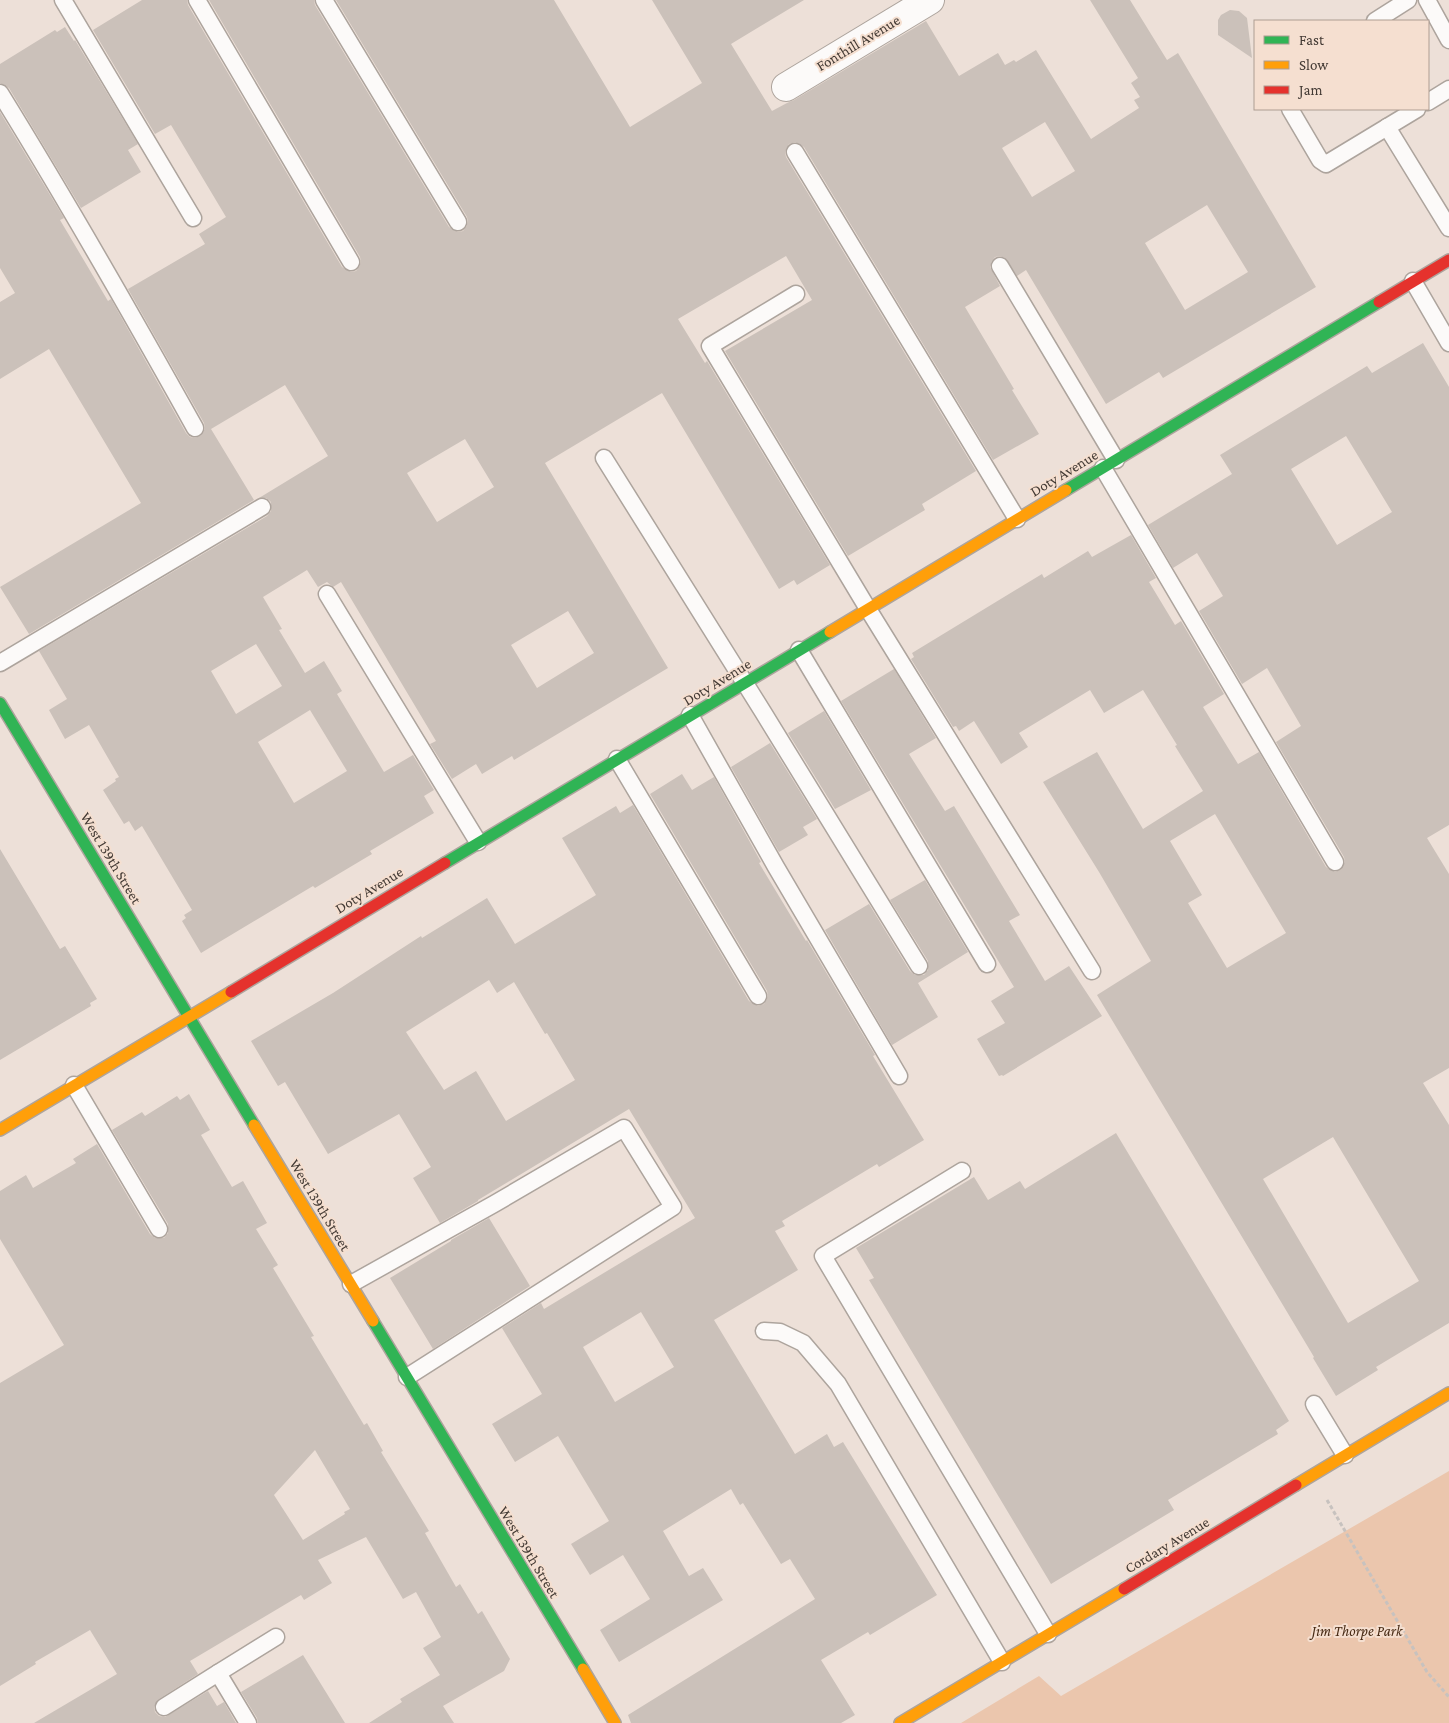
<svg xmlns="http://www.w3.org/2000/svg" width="1449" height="1723" viewBox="0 0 1449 1723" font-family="'Crimson Pro',serif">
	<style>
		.green { fill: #ebc6ad }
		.building { fill: #cbc1ba; fill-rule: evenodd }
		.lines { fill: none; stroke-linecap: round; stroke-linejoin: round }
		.lane-casing { stroke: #ada49d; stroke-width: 19 }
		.street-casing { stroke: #ada49d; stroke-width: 30 }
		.fast-casing { stroke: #ada49d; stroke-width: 14 }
		.slow-casing { stroke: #ada49d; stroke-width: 14 }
		.jam-casing { stroke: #ada49d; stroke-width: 14 }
		.path { stroke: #c7c2bf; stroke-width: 3; stroke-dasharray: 4 2.5; stroke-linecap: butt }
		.lane { stroke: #fcfaf9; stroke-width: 16 }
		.street { stroke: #fcfaf9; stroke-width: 28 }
		.fast { stroke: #30b455; stroke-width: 11 }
		.slow { stroke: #ff9f0a; stroke-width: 11 }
		.jam { stroke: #e5322d; stroke-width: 11 }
		.labels { text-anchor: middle; stroke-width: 4; stroke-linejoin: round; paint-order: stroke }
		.street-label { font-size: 15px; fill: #433a34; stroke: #f5dfd0 }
		.park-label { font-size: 15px; font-style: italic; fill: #482b15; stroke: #f5dfd0 }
	</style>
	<rect width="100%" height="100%" fill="#ede0d8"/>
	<path class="green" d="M 1449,1471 L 1449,1723 L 961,1723 L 1039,1676 L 1061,1696 Z"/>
	<g class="building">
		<path d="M 142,0 L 187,0 L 188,5 L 342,267 L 351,272 L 356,271 L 359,267 L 361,262 L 360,257 L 209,0 L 314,0 L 315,5 L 449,227 L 458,232 L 463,231 L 466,227 L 468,222 L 467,217 L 336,0 L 554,0 L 630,127 L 702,83 L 652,0 L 804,0 L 731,44 L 772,111 L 787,103 L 794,100 L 926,21 L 959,76 L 998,53 L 1005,65 L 1014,60 L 1016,62 L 1036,50 L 1091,139 L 1139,108 L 1134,100 L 1140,97 L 1131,83 L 1138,78 L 1090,0 L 1130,0 L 1167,60 L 1178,53 L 1316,287 L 1163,378 L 1159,372 L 1106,404 L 1026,270 L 1017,276 L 1005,258 L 1000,256 L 995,257 L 992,261 L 990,267 L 1000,286 L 965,307 L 1014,389 L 1012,390 L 1039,434 L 993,460 L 804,147 L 795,142 L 789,144 L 785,152 L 786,157 L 976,471 L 922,504 L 925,510 L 848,556 L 725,351 L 812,300 L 786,256 L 678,319 L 705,363 L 707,361 L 830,565 L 797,585 L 794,580 L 779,589 L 662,393 L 545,463 L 668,668 L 514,760 L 512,756 L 482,774 L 476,764 L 452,779 L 430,744 L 436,741 L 341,582 L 333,587 L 327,582 L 318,587 L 307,570 L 263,597 L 282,629 L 279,630 L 305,673 L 324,661 L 342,691 L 337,694 L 384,772 L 413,755 L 434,790 L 424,796 L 434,813 L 370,851 L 372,854 L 315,888 L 313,886 L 201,953 L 182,921 L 186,918 L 184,915 L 192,910 L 142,826 L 135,831 L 129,821 L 124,824 L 103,790 L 116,781 L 115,779 L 119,777 L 89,725 L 65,739 L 49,710 L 67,699 L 39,651 L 267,516 L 271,511 L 271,502 L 266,498 L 259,498 L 328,456 L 285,385 L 211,429 L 254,500 L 29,634 L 0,587 L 141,503 L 49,349 L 0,379 L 0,302 L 15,293 L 0,268 L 0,112 L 64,218 L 60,220 L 108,301 L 111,299 L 186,433 L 190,437 L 195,438 L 200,436 L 205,429 L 204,423 L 128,289 L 205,244 L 199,234 L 226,217 L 171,125 L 155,134 L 93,30 ZM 1045,122 L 1075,171 L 1032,197 L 1002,148 ZM 1207,205 L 1248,272 L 1185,310 L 1145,243 ZM 465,439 L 494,487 L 437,522 L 407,473 ZM 568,611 L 594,653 L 537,688 L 511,645 ZM 256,644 L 282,686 L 236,714 L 211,671 ZM 310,710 L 347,771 L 294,803 L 258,742 Z"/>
		<path d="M 1230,10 L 1239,11 L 1247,18 L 1252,58 L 1218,35 L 1218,20 L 1221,15 Z"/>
		<path d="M 65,27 L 74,41 L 75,40 L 138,144 L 128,150 L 141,172 L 81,208 L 9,88 L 0,83 L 0,64 L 55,30 L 57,32 Z"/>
		<path d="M 1423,343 L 1449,387 L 1449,825 L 1427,838 L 1449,874 L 1449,1068 L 1423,1083 L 1449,1125 L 1449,1323 L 1376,1367 L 1378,1370 L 1336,1396 L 1313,1358 L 1314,1357 L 1097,995 L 1151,961 L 1099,872 L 1043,782 L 1097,752 L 1143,829 L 1203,791 L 1175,746 L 1177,745 L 1143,690 L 1104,713 L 1090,690 L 1019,733 L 1028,747 L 1001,764 L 974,721 L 959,731 L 956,726 L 953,727 L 911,659 L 914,657 L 912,653 L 1042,574 L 1044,578 L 1088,551 L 1092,557 L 1131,535 L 1156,578 L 1149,582 L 1175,625 L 1181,621 L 1224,694 L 1203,707 L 1238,764 L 1259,752 L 1326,867 L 1335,872 L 1340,870 L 1345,862 L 1344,857 L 1276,742 L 1301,726 L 1267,668 L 1242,684 L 1199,611 L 1223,596 L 1197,553 L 1173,568 L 1148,525 L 1232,474 L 1220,455 L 1367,366 L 1372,373 ZM 1346,436 L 1392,512 L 1337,545 L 1291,469 ZM 1215,814 L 1286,933 L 1227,968 L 1188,903 L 1202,895 L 1170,841 ZM 1333,1137 L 1419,1281 L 1348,1323 L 1263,1179 Z"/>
		<path d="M 894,669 L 936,738 L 909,754 L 945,811 L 954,806 L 1020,915 L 1009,921 L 1045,981 L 1069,966 L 1102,1016 L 1003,1076 L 1002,1075 L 999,1076 L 977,1039 L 1005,1023 L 991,1001 L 1014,987 L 841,701 Z"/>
		<path d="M 824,711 L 871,790 L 835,809 L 788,733 Z"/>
		<path d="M 770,743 L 817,819 L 803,827 L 808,835 L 779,852 L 731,767 Z"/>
		<path d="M 682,774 L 692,790 L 714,777 L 761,862 L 759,863 L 806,941 L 807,940 L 875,1055 L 873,1056 L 924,1140 L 879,1167 L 877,1164 L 782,1221 L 785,1226 L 775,1231 L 798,1270 L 714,1320 L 795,1454 L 827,1434 L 834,1447 L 843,1442 L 937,1595 L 870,1635 L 868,1632 L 821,1660 L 855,1715 L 841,1723 L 631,1723 L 628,1715 L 815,1599 L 790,1559 L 781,1564 L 743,1503 L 740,1505 L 731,1489 L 663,1531 L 689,1576 L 703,1568 L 723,1600 L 619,1662 L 600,1630 L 650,1599 L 623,1555 L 590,1575 L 571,1544 L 609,1521 L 558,1436 L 515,1462 L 492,1424 L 542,1394 L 502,1328 L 541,1303 L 544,1309 L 695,1218 L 629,1109 L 478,1200 L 478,1201 L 440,1223 L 413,1178 L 431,1167 L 399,1114 L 328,1154 L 285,1082 L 278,1086 L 251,1041 L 333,993 L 421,936 L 422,938 L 487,898 L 515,944 L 596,895 L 562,838 L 616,806 L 620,813 L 633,805 L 749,1001 L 758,1006 L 764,1004 L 768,996 L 767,991 L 650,794 ZM 489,980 L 497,993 L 514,982 L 545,1034 L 547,1033 L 575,1080 L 506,1121 L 476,1071 L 444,1090 L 406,1032 ZM 641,1312 L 674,1367 L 615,1402 L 583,1347 Z"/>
		<path d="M 0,849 L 60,949 L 65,946 L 97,999 L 90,1003 L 91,1006 L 0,1060 Z"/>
		<path d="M 925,880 L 968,952 L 918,983 L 938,1017 L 892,1045 L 825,930 L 869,904 L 910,971 L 915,975 L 924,975 L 928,970 L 928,961 L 890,900 Z"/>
		<path d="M 189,1094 L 210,1130 L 201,1135 L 232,1187 L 243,1181 L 267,1223 L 256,1229 L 278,1265 L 273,1268 L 314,1336 L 311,1337 L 364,1425 L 367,1423 L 383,1451 L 381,1452 L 429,1531 L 425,1533 L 456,1587 L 460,1584 L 478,1614 L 482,1611 L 510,1659 L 504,1671 L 443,1706 L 454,1723 L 369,1723 L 402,1702 L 400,1699 L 440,1675 L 423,1648 L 441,1637 L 416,1592 L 403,1599 L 366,1537 L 318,1560 L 332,1583 L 304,1600 L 301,1595 L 190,1661 L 198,1674 L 159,1699 L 154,1707 L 155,1712 L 159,1716 L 165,1717 L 208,1691 L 217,1706 L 224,1702 L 236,1723 L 34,1723 L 117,1674 L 90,1630 L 35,1662 L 36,1664 L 0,1686 L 0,1383 L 64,1345 L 0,1239 L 0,1191 L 26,1175 L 33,1188 L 76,1163 L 73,1159 L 97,1144 L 150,1234 L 155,1238 L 164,1238 L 168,1233 L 168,1224 L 112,1130 L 142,1112 L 145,1116 L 177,1096 L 180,1100 ZM 315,1450 L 350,1509 L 344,1512 L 345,1514 L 303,1540 L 274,1495 Z"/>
		<path d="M 1116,1133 L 1289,1421 L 1276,1430 L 1278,1434 L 1168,1500 L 1174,1510 L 1051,1584 L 869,1280 L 874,1278 L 856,1248 L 974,1177 L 988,1200 L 1020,1181 L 1025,1189 Z"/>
		<path d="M 489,1218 L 530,1286 L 433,1349 L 390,1278 L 451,1241 L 451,1240 Z"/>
		<path d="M 303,1655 L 345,1723 L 258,1723 L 257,1718 L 241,1692 Z"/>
	</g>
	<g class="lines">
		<defs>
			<g id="lane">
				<path d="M 63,0 L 193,218"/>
				<path d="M 197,0 L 351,262"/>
				<path d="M 324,0 L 458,222"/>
				<path d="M 1427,0 L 1449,40"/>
				<path d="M 1375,21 L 1408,0"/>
				<path d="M 0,93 C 68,203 132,315 195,428"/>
				<path d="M 1428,102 L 1449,89"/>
				<path d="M 1290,109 L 1320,160 L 1326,164 L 1417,109"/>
				<path d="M 1387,127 L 1449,228"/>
				<path d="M 795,152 L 1017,519"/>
				<path d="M 1000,266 L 1116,460"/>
				<path d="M 1413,281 L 1449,343"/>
				<path d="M 796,294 L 710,346 L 868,609 L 1092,971"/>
				<path d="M 604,458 L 763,712 L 919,966"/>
				<path d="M 1103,468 L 1335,862"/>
				<path d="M 327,594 L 478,842"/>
				<path d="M 799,650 L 987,964"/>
				<path d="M 0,663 L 262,507"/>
				<path d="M 690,715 L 776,867 L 899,1076"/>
				<path d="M 617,759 L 758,996"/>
				<path d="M 74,1085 L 159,1229"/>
				<path d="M 962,1171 L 823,1256 L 1048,1634"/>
				<path d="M 351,1284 L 494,1204 L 624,1128 L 673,1207 L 407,1377"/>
				<path d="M 764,1331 L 780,1332 L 803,1343 L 838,1384 L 1002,1662"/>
				<path d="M 1314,1404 L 1345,1455"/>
				<path d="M 218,1673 L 276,1637"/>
				<path d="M 164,1707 L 218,1673 L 248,1723"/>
			</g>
			<path id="street" d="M 786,87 L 930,0"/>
			<g id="fast">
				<path d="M 1066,490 L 1379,302"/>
				<path d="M 0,703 L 254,1125"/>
				<path d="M 445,863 L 830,632"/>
				<path d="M 373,1321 L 583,1669"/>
			</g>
			<g id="slow">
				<path d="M 830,632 L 1066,490"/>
				<path d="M 254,1125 L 373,1321"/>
				<path d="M 0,1130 L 231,992"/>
				<path d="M 1296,1485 L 1449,1393"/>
				<path d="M 583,1669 L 615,1723"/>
				<path d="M 900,1723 L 1124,1589"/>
			</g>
			<g id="jam">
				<path d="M 1379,302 L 1449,260"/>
				<path d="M 231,992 L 445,863"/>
				<path d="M 1124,1589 L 1296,1485"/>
			</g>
		</defs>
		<use href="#lane" class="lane-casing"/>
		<use href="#street" class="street-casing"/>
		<use href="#fast" class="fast-casing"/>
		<use href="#slow" class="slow-casing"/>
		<use href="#jam" class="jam-casing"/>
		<path class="path" d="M 1327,1500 L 1427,1672 L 1449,1697"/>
		<use href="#lane" class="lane"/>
		<use href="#street" class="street"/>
		<use href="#fast" class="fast"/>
		<use href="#slow" class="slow"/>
		<use href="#jam" class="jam"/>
	</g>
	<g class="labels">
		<g class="street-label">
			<text transform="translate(858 43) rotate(-31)" y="5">Fonthill Avenue</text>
			<text transform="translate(1064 473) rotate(-31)" y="5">Doty Avenue</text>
			<text transform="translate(717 682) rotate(-31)" y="5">Doty Avenue</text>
			<text transform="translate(111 858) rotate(59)" y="5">West 139th Street</text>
			<text transform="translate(369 890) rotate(-31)" y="5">Doty Avenue</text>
			<text transform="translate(320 1205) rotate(59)" y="5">West 139th Street</text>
			<text transform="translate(1167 1545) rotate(-31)" y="5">Cordary Avenue</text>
			<text transform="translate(529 1552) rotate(59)" y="5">West 139th Street</text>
		</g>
		<g class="park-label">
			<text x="1357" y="1636">Jim Thorpe Park</text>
		</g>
	</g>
	<rect x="1254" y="20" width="175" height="90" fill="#f5dfd0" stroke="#ae9d92"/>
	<rect x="1264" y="36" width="25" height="8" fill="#30b455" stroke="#ae9d92"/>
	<text x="1299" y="45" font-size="15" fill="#433a34">Fast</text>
	<rect x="1264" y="61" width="25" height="8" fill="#ff9f0a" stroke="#ae9d92"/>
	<text x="1299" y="70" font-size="15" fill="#433a34">Slow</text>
	<rect x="1264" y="86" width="25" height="8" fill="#e5322d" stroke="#ae9d92"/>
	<text x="1299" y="95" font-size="15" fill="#433a34">Jam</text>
</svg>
